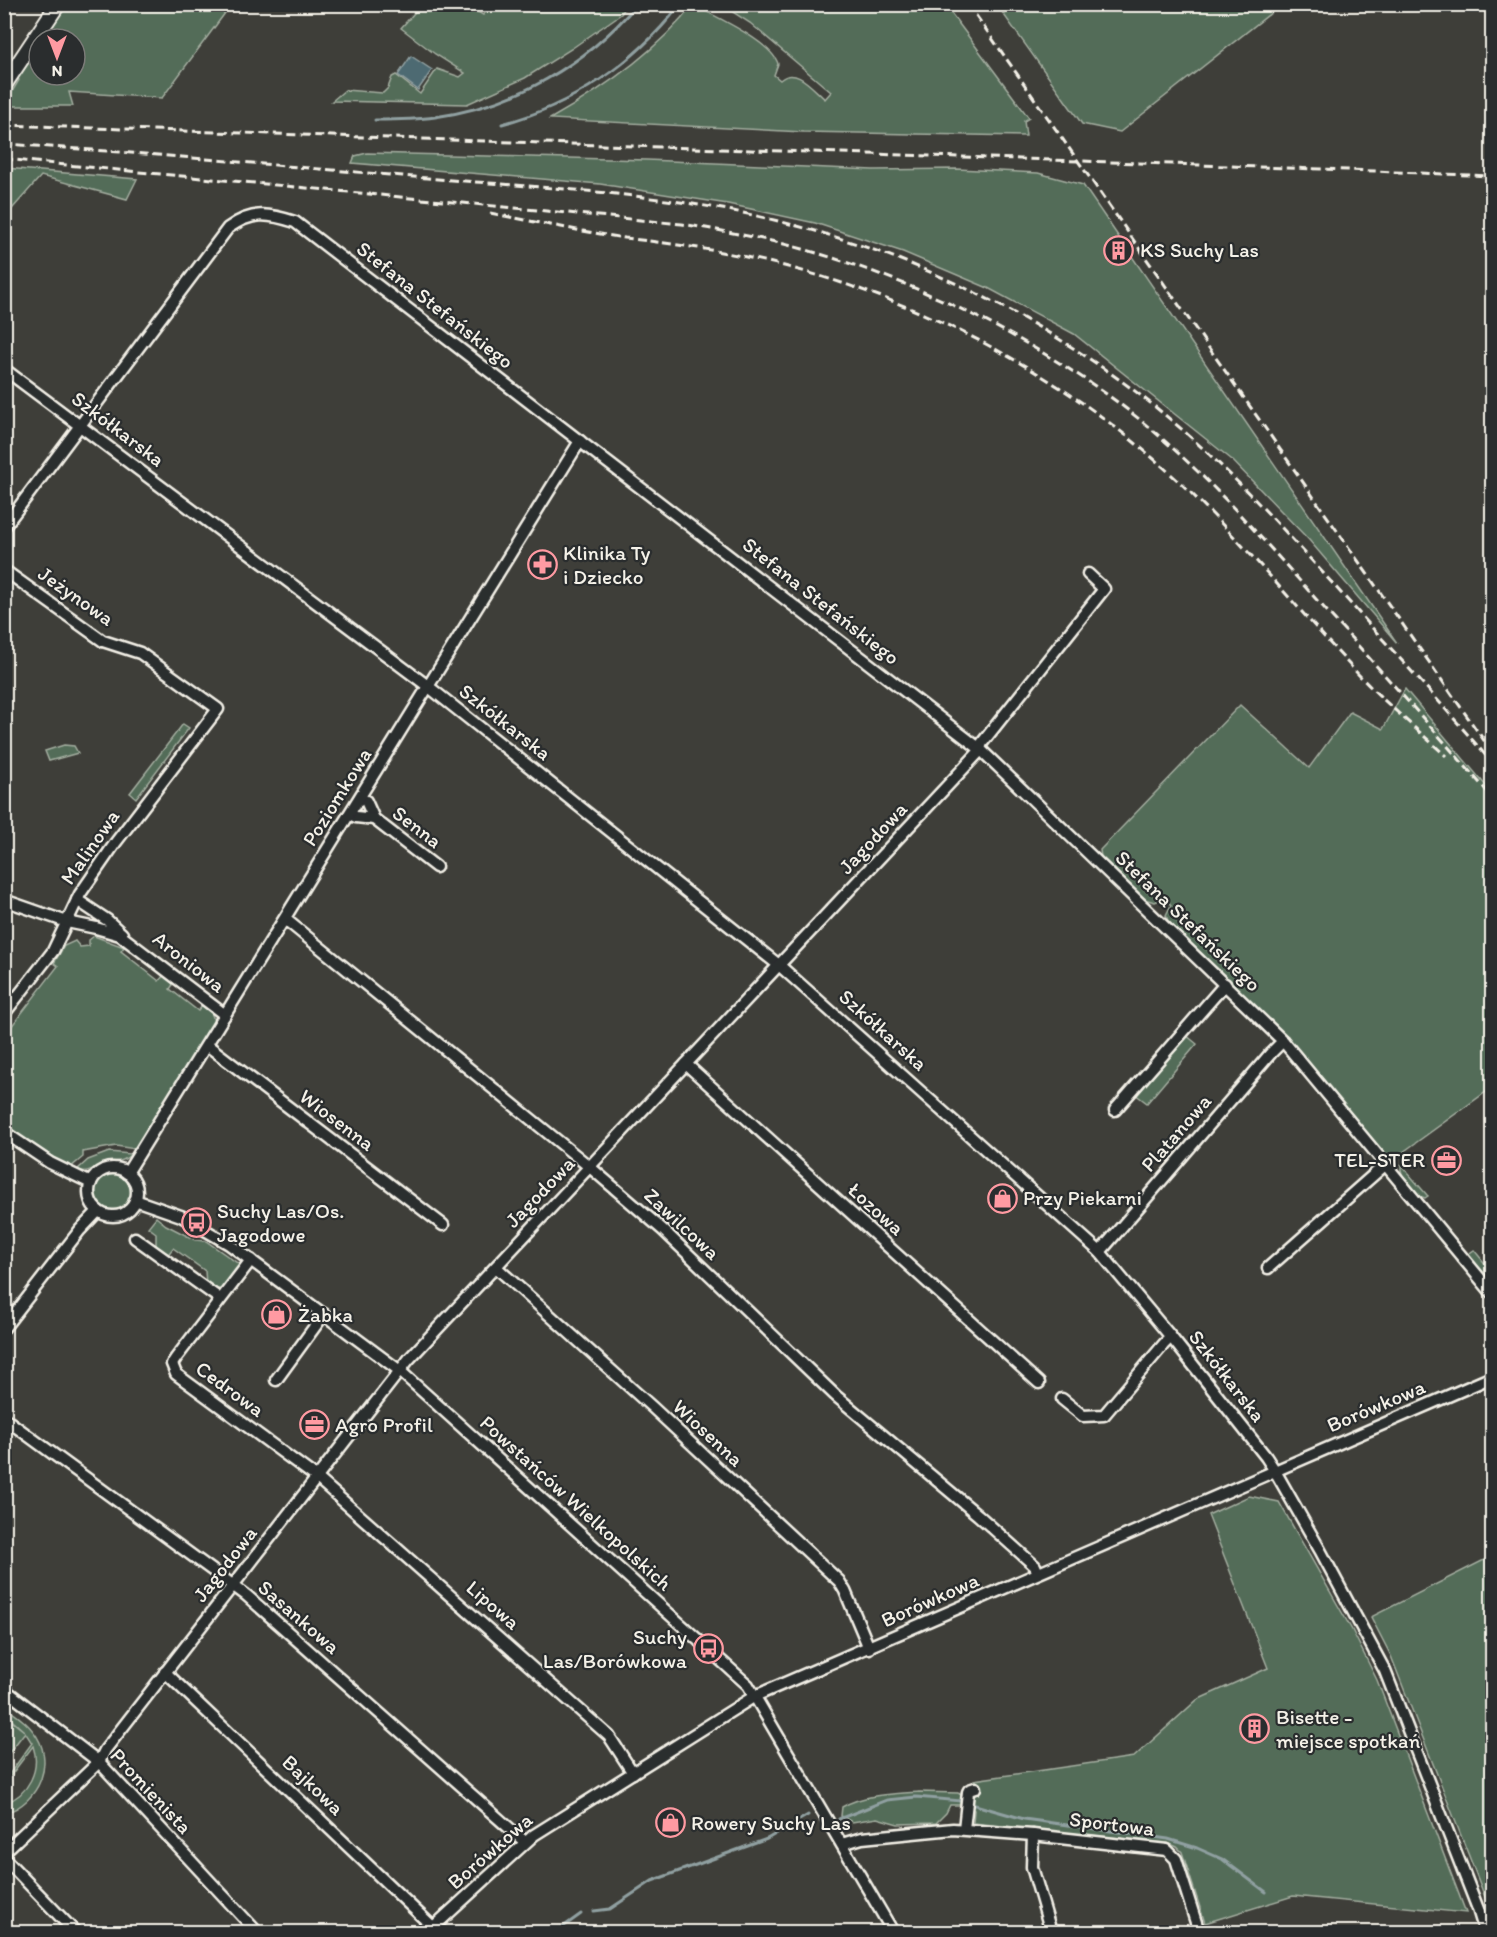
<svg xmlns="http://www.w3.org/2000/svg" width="1497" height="1937" viewBox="0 0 1497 1937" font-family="Itim,sans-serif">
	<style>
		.green { fill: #536c59; stroke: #a4aea0; stroke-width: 1.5 }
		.water { fill: #4e6a72; stroke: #90a0a1; stroke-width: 1.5 }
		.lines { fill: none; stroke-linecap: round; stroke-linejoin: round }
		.stream { stroke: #90a0a1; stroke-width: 3 }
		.minor-casing { stroke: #f4f1e8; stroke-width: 15 }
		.tertiary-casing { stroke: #f4f1e8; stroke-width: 18 }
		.minor { stroke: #2a2d2e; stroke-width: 10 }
		.tertiary { stroke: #2a2d2e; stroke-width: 14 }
		.rail { stroke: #f4f1e8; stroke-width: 3; stroke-dasharray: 9 4.5; stroke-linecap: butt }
		.labels { text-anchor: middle; stroke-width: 4.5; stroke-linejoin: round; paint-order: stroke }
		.poi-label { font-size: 21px; fill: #f4f1e8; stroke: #2a2d2e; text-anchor: start }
		.street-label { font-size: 21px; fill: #f4f1e8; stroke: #2a2d2e }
	</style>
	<rect width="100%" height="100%" fill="#3e3e39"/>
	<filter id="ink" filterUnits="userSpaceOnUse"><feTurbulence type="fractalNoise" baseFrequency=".0167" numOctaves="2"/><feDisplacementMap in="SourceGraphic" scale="12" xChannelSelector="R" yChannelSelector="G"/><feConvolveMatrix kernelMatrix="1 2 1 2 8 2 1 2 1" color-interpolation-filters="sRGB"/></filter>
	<g filter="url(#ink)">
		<g class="green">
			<path d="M 65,5 L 231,5 L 162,98 L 69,92 L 73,106 L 12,106 L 8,104 L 7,100 L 19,80 L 16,77 L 39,41 L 39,75 L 75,75 L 75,39 L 40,39 Z"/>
			<path d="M 421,5 L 466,5 L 483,15 L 491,5 L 627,5 L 621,14 L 571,49 L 525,78 L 467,104 L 332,101 L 345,90 L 383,93 L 388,88 L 392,77 L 396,75 L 420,94 L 437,69 L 460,77 L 465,73 L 435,54 L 401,28 Z"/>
			<path d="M 693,5 C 713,15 773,43 778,64 L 774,75 L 780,80 C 796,66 812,88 825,99 L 831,92 L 750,23 L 722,5 L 945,5 L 1029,118 L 1024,121 L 1026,136 L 803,132 L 550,119 C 603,89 656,52 693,5 Z"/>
			<path d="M 997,5 L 1281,5 L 1120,132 L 1082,124 Z"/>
			<path d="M 367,153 L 647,160 L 873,170 L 957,169 L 1038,173 L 1083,185 L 1397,643 L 1309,540 L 1231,459 L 1074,334 L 988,288 L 903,252 L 815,223 L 728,204 L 600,184 L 352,163 L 355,156 Z"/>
			<path d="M 5,168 L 137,179 L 127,199 L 41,176 L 5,217 Z"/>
			<path d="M 1405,689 L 1492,793 L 1492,1104 L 1486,1092 L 1392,1160 L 1388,1159 L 1286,1037 L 1168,921 L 1166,915 L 1171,905 L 1164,898 L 1155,902 L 1144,899 L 1101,857 L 1100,850 L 1240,705 L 1309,768 L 1350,712 L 1383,729 Z"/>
			<path d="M 183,724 L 189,728 L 136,798 L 130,793 Z"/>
			<path d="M 64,745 L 74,746 L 78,753 L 49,761 L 45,751 Z"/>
			<path d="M 94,936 L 124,947 L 121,951 L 159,981 L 164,975 L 174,983 L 170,989 L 198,1011 L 203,1005 C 210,1011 215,1015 213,1025 L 135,1149 L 116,1146 L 83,1152 L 83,1157 L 71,1167 L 46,1154 L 5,1126 L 4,1036 L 58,966 L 54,963 L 64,946 L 75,941 L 80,947 L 89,946 L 89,940 Z"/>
			<path d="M 1186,1035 L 1197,1044 L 1147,1103 L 1135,1094 Z"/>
			<path d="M 109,1152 L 131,1154 C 122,1164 116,1160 105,1164 C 94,1167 89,1174 77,1170 L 88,1160 Z"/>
			<path d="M 1401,1165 L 1427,1195 L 1428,1196 L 1425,1198 C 1414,1195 1399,1177 1401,1165 Z"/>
			<circle cx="113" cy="1192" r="18"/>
			<path d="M 156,1217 L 166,1225 L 195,1240 L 206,1241 L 240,1265 L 222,1289 L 212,1289 L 206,1284 L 205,1271 L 173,1248 L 167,1256 L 156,1248 L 156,1233 L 148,1227 Z"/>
			<path d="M 1474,1250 L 1492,1272 L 1492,1285 L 1467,1255 Z"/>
			<path d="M 1249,1496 L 1279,1502 L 1352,1630 L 1377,1680 L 1466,1913 L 1293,1896 L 1205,1923 L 1182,1852 L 1177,1847 L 1168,1843 L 973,1823 L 974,1810 L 970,1809 L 972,1795 L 975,1795 L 974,1780 L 1134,1757 L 1197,1700 L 1268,1668 L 1208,1515 Z"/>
			<path d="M 1492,1556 L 1492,1915 L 1391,1656 L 1371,1617 Z"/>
			<path d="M 5,1707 C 14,1714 26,1721 33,1731 C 57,1761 39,1803 5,1813 L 5,1803 C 28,1795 41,1770 33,1746 L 5,1783 L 5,1780 L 32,1743 L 25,1732 L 5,1758 L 5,1716 L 24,1731 L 5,1714 Z"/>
			<path d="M 919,1792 L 958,1793 L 963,1796 L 962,1805 L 950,1805 L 946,1813 L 936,1823 L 898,1824 L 877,1818 L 852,1822 L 841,1816 L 842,1807 C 864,1794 894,1794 919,1792 Z"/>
		</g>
		<path class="water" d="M 411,56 L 432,70 L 418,90 L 398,75 Z"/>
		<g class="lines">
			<g class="stream">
				<path d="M 375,120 C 395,120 415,120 435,117 C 514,106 586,65 637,4"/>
				<path d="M 502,124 C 573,105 634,64 679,6"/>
				<path d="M 839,1819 L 887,1800 L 916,1797 L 961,1801 L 1024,1819 L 1168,1839 L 1197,1848 L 1222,1859 L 1266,1892"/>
				<path d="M 594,1911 L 610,1909 L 652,1881 L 767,1839 L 808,1815"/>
				<path d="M 556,1932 L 581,1914"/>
			</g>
			<defs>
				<g id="minor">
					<path d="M 4,369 L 429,687 L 780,966 L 1100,1252 L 1171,1337 L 1266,1457 L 1275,1471 L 1320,1550 L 1385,1671 L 1478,1909 L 1485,1932"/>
					<path d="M 4,527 L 228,228 C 252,211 268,213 295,222 L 980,749 L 1283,1041 L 1492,1293"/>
					<path d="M 4,570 L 103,641 L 140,653 L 218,709 L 116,842 L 80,894 L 53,951 L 4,1014"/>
					<path d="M 360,798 L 366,801 L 374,819 L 436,867"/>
					<path d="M 350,814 L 356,817 L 374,819"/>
					<path d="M 4,900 L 67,922 L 96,928 L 120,935 L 225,1015"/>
					<path d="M 77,900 L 107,920 L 122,934"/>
					<path d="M 285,919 L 591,1168 L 663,1230 L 836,1396 L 978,1515 L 1035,1566 L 1038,1573"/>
					<path d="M 207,1045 L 443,1225"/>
					<path d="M 686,1064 L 1039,1383"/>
					<path d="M 1115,1110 L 1225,984"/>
					<path d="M 4,1132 L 50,1163 L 91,1183"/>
					<circle cx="113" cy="1192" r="24"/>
					<path d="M 127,1173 L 580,441"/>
					<path d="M 135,1200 L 181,1216 L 229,1244 L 400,1371 L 748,1685 L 893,1932"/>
					<path d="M 135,1238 L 220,1299"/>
					<path d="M 1100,1252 L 1271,1053 L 1283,1041"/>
					<path d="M 251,1260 L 176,1358 L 172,1364 L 176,1374 L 316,1477 L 609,1736 L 633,1773"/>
					<path d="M 496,1267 L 652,1407 L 839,1581 L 845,1591 L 869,1648"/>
					<path d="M 1268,1268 L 1386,1164"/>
					<path d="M 4,1328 L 80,1230 L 98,1211"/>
					<path d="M 276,1380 L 324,1314"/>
					<path d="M 1062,1399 L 1083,1416 L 1104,1415 L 1164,1344 L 1171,1337"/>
					<path d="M 4,1418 L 246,1595 L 525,1842"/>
					<path d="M 165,1672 L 434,1928"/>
					<path d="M 4,1689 L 99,1762 L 257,1932"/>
					<path d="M 964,1829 L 968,1792 L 969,1790 L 975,1788"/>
					<path d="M 1033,1835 L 1032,1867 L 1051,1932"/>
					<path d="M 842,1844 L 862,1838 L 953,1829 L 1033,1835 L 1167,1850 L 1176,1859 L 1199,1932"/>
					<path d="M 4,1852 L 99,1762 L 105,1750 L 409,1359 L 978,753 L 982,743 L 1104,589 L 1088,574"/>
					<path d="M 4,1858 L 75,1932"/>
					<path d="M 428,1932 L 534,1835 L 755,1696 L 1492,1377"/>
				</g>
				<path id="tertiary" d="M 4,85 L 58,4"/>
			</defs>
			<use href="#minor" class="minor-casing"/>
			<use href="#tertiary" class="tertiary-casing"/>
			<use href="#minor" class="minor"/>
			<use href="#tertiary" class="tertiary"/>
			<g class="rail">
				<path d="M 968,4 L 1490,749"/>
				<path d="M 4,125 L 1349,170 L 1492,176"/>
				<path d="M 4,144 C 137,152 270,165 403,176 C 513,186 625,190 733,211 C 870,238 999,294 1113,375 C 1204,439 1277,522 1351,604 C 1398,657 1447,709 1492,763"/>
				<path d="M 4,159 L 682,224 C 719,230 756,237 792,246 C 897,274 999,322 1089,382 C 1176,440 1246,520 1315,598 C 1375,664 1434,730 1492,797"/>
				<path d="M 490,213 C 535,222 579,231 625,238 C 657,242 689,246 721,252 C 878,281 1033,353 1154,459 C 1229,524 1291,602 1358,674 C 1385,703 1417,729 1446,756"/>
			</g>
		</g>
	</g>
	<defs>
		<symbol id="building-ring" viewBox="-11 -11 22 22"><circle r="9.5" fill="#2a2d2e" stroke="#ff9aa2" stroke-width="1.5"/><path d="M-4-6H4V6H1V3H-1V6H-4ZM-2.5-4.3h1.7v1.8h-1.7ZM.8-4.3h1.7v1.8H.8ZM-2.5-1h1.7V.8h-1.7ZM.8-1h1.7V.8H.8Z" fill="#ff9aa2"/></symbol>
		<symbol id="pharmacy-ring" viewBox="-11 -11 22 22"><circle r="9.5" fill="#2a2d2e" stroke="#ff9aa2" stroke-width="1.5"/><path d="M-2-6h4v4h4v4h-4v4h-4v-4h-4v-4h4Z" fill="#ff9aa2"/></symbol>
		<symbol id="office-ring" viewBox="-11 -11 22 22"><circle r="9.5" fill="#2a2d2e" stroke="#ff9aa2" stroke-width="1.5"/><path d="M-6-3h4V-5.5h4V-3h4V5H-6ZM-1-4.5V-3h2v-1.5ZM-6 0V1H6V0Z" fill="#ff9aa2"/></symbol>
		<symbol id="shop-ring" viewBox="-11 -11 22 22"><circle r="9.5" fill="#2a2d2e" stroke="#ff9aa2" stroke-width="1.5"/><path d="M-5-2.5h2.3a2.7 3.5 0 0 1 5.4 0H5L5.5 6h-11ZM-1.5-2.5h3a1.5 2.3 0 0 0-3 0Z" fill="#ff9aa2"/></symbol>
		<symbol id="bus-ring" viewBox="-11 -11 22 22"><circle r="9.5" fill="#2a2d2e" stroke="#ff9aa2" stroke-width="1.5"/><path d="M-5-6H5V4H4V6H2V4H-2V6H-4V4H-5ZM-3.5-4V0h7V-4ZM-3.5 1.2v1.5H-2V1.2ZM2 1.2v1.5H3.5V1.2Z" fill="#ff9aa2"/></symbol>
	</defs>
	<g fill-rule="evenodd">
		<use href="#building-ring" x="1102" y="234" width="33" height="33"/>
		<use href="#pharmacy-ring" x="526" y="548" width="33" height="33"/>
		<use href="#office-ring" x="1430" y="1144" width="33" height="33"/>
		<use href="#shop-ring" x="986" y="1182" width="33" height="33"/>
		<use href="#bus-ring" x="180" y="1206" width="33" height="33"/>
		<use href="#shop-ring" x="260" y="1298" width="33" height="33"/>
		<use href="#office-ring" x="298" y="1408" width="33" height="33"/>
		<use href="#bus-ring" x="692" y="1632" width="33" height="33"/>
		<use href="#building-ring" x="1238" y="1712" width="33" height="33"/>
		<use href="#shop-ring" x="654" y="1806" width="33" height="33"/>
	</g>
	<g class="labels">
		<g class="poi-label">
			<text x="1140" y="257">KS Suchy Las</text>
			<text x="563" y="560">Klinika Ty<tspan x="563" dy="24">i Dziecko</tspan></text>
			<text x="1425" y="1167" text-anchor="end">TEL-STER</text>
			<text x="1023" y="1205">Przy Piekarni</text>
			<text x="217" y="1218">Suchy Las/Os.<tspan x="217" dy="24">Jagodowe</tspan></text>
			<text x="298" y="1322">Żabka</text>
			<text x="335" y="1432">Agro Profil</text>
			<text x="687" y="1644" text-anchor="end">Suchy<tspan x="687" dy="24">Las/Borówkowa</tspan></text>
			<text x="1276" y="1724">Bisette -<tspan x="1276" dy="24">miejsce spotkań</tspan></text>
			<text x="691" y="1830">Rowery Suchy Las</text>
		</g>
		<g class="street-label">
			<text transform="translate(435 305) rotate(38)" y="7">Stefana Stefańskiego</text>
			<text transform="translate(118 429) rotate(37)" y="7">Szkółkarska</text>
			<text transform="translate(76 596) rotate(35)" y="7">Jeżynowa</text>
			<text transform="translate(821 601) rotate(38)" y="7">Stefana Stefańskiego</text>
			<text transform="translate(505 722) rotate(38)" y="7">Szkółkarska</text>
			<text transform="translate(337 797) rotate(-58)" y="7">Poziomkowa</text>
			<text transform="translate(417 827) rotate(37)" y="7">Senna</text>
			<text transform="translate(873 838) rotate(-47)" y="7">Jagodowa</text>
			<text transform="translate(90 847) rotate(-55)" y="7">Malinowa</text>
			<text transform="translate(1188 921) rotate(44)" y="7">Stefana Stefańskiego</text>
			<text transform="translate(189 962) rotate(38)" y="7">Aroniowa</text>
			<text transform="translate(883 1030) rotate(42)" y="7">Szkółkarska</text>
			<text transform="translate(337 1120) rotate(37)" y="7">Wiosenna</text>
			<text transform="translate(1176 1133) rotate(-49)" y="7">Platanowa</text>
			<text transform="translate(540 1192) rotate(-46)" y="7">Jagodowa</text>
			<text transform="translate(876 1209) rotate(42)" y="7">Łozowa</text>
			<text transform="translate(682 1224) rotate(43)" y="7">Zawilcowa</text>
			<text transform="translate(1227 1376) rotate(52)" y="7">Szkółkarska</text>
			<text transform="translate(230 1389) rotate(36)" y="7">Cedrowa</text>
			<text transform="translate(1376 1406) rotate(-23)" y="7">Borówkowa</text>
			<text transform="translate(708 1433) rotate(43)" y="7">Wiosenna</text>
			<text transform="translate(576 1503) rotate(42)" y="7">Powstańców Wielkopolskich</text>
			<text transform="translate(225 1564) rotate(-52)" y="7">Jagodowa</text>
			<text transform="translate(930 1600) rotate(-24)" y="7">Borówkowa</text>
			<text transform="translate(493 1605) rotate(41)" y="7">Lipowa</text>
			<text transform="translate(299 1617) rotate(41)" y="7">Sasankowa</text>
			<text transform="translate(313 1785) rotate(44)" y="7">Bajkowa</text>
			<text transform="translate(151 1791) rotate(47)" y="7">Promienista</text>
			<text transform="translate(1112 1824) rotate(7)" y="7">Sportowa</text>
			<text transform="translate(490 1851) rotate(-41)" y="7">Borówkowa</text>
		</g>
	</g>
	<rect width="1497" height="1937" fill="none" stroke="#2a2d2e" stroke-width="24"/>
	<rect x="12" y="12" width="1473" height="1913" fill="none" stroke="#f4f1e8" stroke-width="2" filter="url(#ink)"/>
	<g transform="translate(57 57) rotate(180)"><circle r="28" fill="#2a2d2e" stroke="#7b7b78" stroke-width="1.5"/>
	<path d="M0-4.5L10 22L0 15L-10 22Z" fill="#ff9aa2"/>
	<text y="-9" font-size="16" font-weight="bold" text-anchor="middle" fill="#f4f1e8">N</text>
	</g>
</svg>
